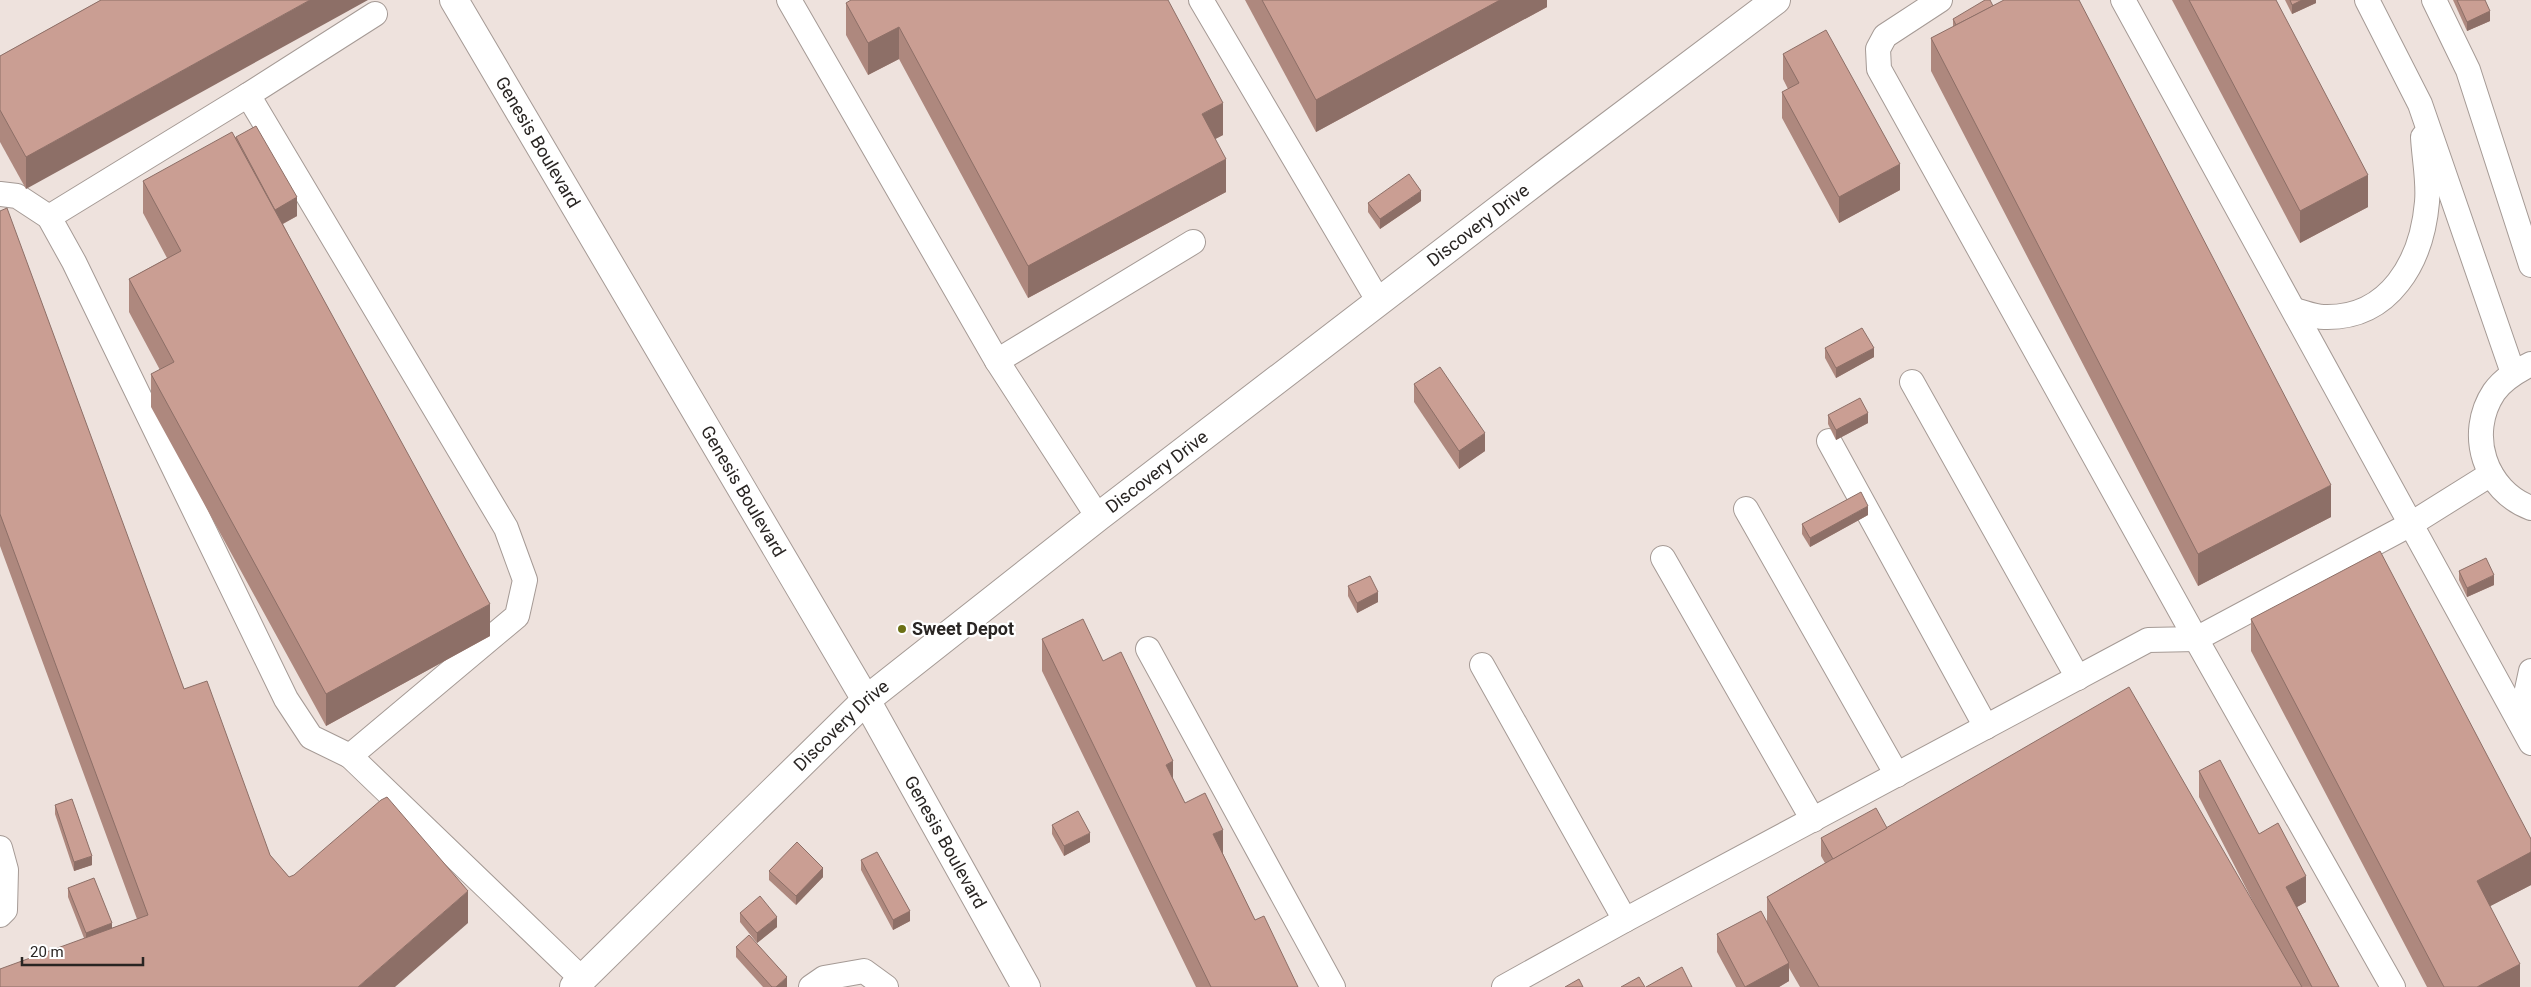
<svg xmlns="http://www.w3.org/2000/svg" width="2531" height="987" viewBox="0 0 2531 987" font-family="Roboto,sans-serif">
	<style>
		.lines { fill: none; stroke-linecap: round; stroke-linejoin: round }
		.service-casing { stroke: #a59a95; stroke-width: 26 }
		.minor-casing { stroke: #a59a95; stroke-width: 30 }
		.service { stroke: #fff; stroke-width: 24 }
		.minor { stroke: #fff; stroke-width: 28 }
		.wall { fill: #ae887e }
		.shaded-wall { fill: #8d6f67 }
		.building { fill: #ca9e93; stroke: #8d6f67 }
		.poi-dot { fill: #6c7015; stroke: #fff; stroke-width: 2 }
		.labels { text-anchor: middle; stroke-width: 4.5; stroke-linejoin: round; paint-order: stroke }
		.street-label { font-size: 18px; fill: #292523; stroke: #fff }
		.poi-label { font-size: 18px; font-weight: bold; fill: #292523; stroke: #fff; text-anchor: start }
	</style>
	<rect width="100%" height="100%" fill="#eee2dd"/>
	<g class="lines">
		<defs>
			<g id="service">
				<path d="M 789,0 L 997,361 L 1098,517"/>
				<path d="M 1201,0 L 1379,302"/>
				<path d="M 1940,0 L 1885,36 L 1878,49 L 1879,69 L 2196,639 L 2393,987"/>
				<path d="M 2123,0 L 2531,743"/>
				<path d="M 2367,0 L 2420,104 L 2513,373"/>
				<path d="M 2434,0 L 2468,70 L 2531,265"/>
				<path d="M 0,194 L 17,196 L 49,217 L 74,262 L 286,699 L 311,737 L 350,756 L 517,616 L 525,580 L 506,528 L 248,95 L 375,14"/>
				<path d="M 49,217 L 248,95"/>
				<path d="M 2294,310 C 2303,312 2314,317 2324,317 C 2390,319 2422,261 2427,202 C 2429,181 2424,158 2423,137"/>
				<path d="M 997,361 L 1193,242"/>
				<path d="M 2531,364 C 2517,371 2503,379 2494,392 C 2466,434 2485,491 2531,508"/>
				<path d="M 1912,382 L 2078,678"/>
				<path d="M 1829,441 L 1986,727"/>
				<path d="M 1746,509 L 1897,775"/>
				<path d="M 1663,558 L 1813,820"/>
				<path d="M 1148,649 L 1333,987"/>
				<path d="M 1482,665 L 1625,920"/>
				<path d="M 2520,722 L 2531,671"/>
				<path d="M 350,756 L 582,979"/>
				<path d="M 0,848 L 6,870 L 5,910 L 0,915"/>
				<path d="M 811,987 L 824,978 L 864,971 L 886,987"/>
				<path d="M 1504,987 L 1625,920 L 2148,640 L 2196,639 L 2411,524 L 2491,474"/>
			</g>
			<g id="minor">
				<path id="s1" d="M 454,0 L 866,700 L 1026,987"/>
				<path id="s2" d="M 574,987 L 866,700 L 1098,517 L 1549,171 L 1776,0"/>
			</g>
		</defs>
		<use href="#service" class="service-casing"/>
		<use href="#minor" class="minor-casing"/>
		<use href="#service" class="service"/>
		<use href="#minor" class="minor"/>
	</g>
	<g class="wall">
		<path d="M 101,0 L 26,189 L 0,142 L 0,56 Z"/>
		<path d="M 1245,0 L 1547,0 L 1547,7 L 1316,132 Z"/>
		<path d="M 2172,0 L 2276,0 L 2368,207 L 2300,243 Z"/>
		<path d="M 2285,0 L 2316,0 L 2316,3 L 2292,14 Z"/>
		<path d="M 2453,0 L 2485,0 L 2490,21 L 2467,31 Z"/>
		<path d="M 846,3 L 1223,135 L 1215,139 L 1226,192 L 1028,298 L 899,59 L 868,75 L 846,35 Z"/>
		<path d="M 1993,6 L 2331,517 L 2198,586 L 1931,71 L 1931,38 L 1953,27 L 1953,19 Z"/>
		<path d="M 1783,54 L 1900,190 L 1839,223 L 1782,118 L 1782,92 L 1788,89 L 1783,79 Z"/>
		<path d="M 236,137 L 297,216 L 283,224 L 490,636 L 326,726 L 151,407 L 151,374 L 160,370 L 129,312 L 129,279 L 167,258 L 143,213 L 143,181 Z"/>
		<path d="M 1421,201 L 1380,229 L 1368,212 L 1368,203 Z"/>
		<path d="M 0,211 L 184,689 L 270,855 L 289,877 L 468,923 L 84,938 L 68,897 L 68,888 L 112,928 L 137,919 L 0,546 Z"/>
		<path d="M 1825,348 L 1874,357 L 1836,378 L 1825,358 Z"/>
		<path d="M 1414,384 L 1485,451 L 1459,469 L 1414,402 Z"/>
		<path d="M 1828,415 L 1868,423 L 1836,440 L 1828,424 Z"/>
		<path d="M 1868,515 L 1810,547 L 1802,534 L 1802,524 Z"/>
		<path d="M 2459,571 L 2494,585 L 2467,597 L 2459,580 Z"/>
		<path d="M 1348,586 L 1378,602 L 1357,613 L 1348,596 Z"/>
		<path d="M 2251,619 L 2531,839 L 2531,885 L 2490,906 L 2520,987 L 2427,987 L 2251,651 Z"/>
		<path d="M 1042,639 L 1173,780 L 1185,803 L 1223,854 L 1255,920 L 1298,987 L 1196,987 L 1042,671 Z"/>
		<path d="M 2199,771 L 2259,834 L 2306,902 L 2297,907 L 2339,987 L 1800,987 L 1789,968 L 1789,981 L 1779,987 L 1736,987 L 1717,952 L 1717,934 L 1767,922 L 1767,897 L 1825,863 L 1821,856 L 1821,838 L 1887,828 L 2262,919 L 2199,797 Z"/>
		<path d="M 55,805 L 92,865 L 74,871 L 55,814 Z"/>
		<path d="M 1052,825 L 1090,842 L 1064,856 L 1052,834 Z"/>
		<path d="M 861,860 L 910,921 L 893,930 L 861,870 Z"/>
		<path d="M 769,871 L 823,877 L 796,905 L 769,880 Z"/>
		<path d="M 740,913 L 777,927 L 757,943 L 740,922 Z"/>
		<path d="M 736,947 L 787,987 L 763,987 L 736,957 Z"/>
	</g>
	<g class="shaded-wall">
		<path d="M 310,0 L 368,0 L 26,189 L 26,157 Z"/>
		<path d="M 1500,0 L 1547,0 L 1547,7 L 1316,132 L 1316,100 Z"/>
		<path d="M 2302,0 L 2316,0 L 2316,3 L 2292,14 L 2292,5 Z"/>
		<path d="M 2490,11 L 2490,21 L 2467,31 L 2467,22 Z"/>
		<path d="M 899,27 L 899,59 L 868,75 L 868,43 Z"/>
		<path d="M 1223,103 L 1223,135 L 1202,146 L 1202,114 Z"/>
		<path d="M 1226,159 L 1226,192 L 1028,298 L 1028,266 Z"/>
		<path d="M 1900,164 L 1900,190 L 1839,223 L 1839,197 Z"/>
		<path d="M 2368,175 L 2368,207 L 2300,243 L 2300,211 Z"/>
		<path d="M 1421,191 L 1421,201 L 1380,229 L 1380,219 Z"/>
		<path d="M 297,197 L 297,216 L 271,230 L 271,212 Z"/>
		<path d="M 1874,348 L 1874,357 L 1836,378 L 1836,368 Z"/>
		<path d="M 1868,413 L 1868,423 L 1836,440 L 1836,430 Z"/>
		<path d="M 1485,433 L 1485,451 L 1459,469 L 1459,451 Z"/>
		<path d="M 2331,485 L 2331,517 L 2198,586 L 2198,554 Z"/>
		<path d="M 1868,506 L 1868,515 L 1810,547 L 1810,538 Z"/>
		<path d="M 2494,575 L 2494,585 L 2467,597 L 2467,588 Z"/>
		<path d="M 1378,592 L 1378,602 L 1357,613 L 1357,603 Z"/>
		<path d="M 490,604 L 490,636 L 326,726 L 326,694 Z"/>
		<path d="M 1173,761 L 1173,793 L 1166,765 Z"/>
		<path d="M 1223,830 L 1223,862 L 1213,834 Z"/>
		<path d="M 1090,833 L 1090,842 L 1064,856 L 1064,846 Z"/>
		<path d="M 2531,852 L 2531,885 L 2477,913 L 2477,881 Z"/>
		<path d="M 92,856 L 92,865 L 74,871 L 74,862 Z"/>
		<path d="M 823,868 L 823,877 L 796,905 L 796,896 Z"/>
		<path d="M 2306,876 L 2306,902 L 2286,913 L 2286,887 Z"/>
		<path d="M 468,891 L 468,923 L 395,987 L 358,987 Z"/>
		<path d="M 910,911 L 910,921 L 893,930 L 893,920 Z"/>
		<path d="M 777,917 L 777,927 L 757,943 L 757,933 Z"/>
		<path d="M 112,923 L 112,932 L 86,942 L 86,933 Z"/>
		<path d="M 1789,963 L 1789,981 L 1779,987 L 1745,987 Z"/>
		<path d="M 2520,964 L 2520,987 L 2477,987 Z"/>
		<path d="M 787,977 L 787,987 L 776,987 Z"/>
	</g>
	<g class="building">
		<path d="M 101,0 L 310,0 L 26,157 L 0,110 L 0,56 Z"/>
		<path d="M 851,0 L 1168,0 L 1223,103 L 1202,114 L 1226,159 L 1028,266 L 899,27 L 868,43 L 846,3 Z"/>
		<path d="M 1262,0 L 1500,0 L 1316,100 Z"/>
		<path d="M 1985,0 L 1990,0 L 1993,6 L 1956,25 L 1953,19 Z"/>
		<path d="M 2004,0 L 2079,0 L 2331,485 L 2198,554 L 1931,38 Z"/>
		<path d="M 2189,0 L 2276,0 L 2368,175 L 2300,211 Z"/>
		<path d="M 2290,0 L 2302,0 L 2292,5 Z"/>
		<path d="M 2457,0 L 2485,0 L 2490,11 L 2467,22 Z"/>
		<path d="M 1826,30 L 1900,164 L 1839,197 L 1782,92 L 1799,83 L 1783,54 Z"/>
		<path d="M 256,126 L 297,197 L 275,210 L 236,137 Z"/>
		<path d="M 232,132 L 490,604 L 326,694 L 151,374 L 174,362 L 129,279 L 181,251 L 143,181 Z"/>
		<path d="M 1409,174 L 1421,191 L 1380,219 L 1368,203 Z"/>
		<path d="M 7,208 L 184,689 L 207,681 L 270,855 L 289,877 L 294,875 L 381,800 L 387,797 L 468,891 L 358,987 L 0,987 L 0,969 L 148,915 L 0,514 L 0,211 Z"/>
		<path d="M 1862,328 L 1874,348 L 1836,368 L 1825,348 Z"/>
		<path d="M 1440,367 L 1485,433 L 1459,451 L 1414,384 Z"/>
		<path d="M 1860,398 L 1868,413 L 1836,430 L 1828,415 Z"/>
		<path d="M 1861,492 L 1868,506 L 1810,538 L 1802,524 Z"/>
		<path d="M 2380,551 L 2531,839 L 2531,852 L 2477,881 L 2520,964 L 2477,987 L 2444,987 L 2251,619 Z"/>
		<path d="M 2486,558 L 2494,575 L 2467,588 L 2459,571 Z"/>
		<path d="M 1370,576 L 1378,592 L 1357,603 L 1348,586 Z"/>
		<path d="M 1083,619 L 1103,661 L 1121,652 L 1173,761 L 1166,765 L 1185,803 L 1205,793 L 1223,830 L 1213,834 L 1255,920 L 1264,916 L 1298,987 L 1211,987 L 1042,639 Z"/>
		<path d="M 2129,687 L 2302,987 L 1819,987 L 1767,897 Z"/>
		<path d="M 2220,760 L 2259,834 L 2278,823 L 2306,876 L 2286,887 L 2339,987 L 2312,987 L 2199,771 Z"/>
		<path d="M 72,799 L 92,856 L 74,862 L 55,805 Z"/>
		<path d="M 1876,808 L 1887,828 L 1833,859 L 1821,838 Z"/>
		<path d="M 1078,811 L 1090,833 L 1064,846 L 1052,825 Z"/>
		<path d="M 797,842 L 823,868 L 796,896 L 769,871 Z"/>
		<path d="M 877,852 L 910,911 L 893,920 L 861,860 Z"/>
		<path d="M 94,878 L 112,923 L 86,933 L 68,888 Z"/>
		<path d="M 760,896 L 777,917 L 757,933 L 740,913 Z"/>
		<path d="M 1761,911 L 1789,963 L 1745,987 L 1717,934 Z"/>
		<path d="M 749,935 L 787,977 L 776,987 L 772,987 L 736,947 Z"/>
		<path d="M 1682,967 L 1692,987 L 1646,987 Z"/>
		<path d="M 1639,977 L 1645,987 L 1621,987 Z"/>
		<path d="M 1579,979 L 1583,987 L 1565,987 Z"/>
	</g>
	<circle class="poi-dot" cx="902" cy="629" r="5"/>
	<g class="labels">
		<g class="street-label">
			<text dy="6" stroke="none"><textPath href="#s1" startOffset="165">Genesis Boulevard</textPath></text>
			<text dy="6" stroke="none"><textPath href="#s2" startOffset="1184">Discovery Drive</textPath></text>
			<text dy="6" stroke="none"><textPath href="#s2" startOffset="779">Discovery Drive</textPath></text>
			<text dy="6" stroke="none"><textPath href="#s1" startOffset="570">Genesis Boulevard</textPath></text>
			<text dy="6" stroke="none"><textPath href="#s2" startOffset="374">Discovery Drive</textPath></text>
			<text dy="6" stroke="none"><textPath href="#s1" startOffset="975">Genesis Boulevard</textPath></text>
		</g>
		<g class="poi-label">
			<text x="912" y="635">Sweet Depot</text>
		</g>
	</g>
	<path d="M22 957v8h121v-8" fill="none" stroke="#292523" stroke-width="2.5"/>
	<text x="30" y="957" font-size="15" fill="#292523" stroke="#ffffff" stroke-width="4" paint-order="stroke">20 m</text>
</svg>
